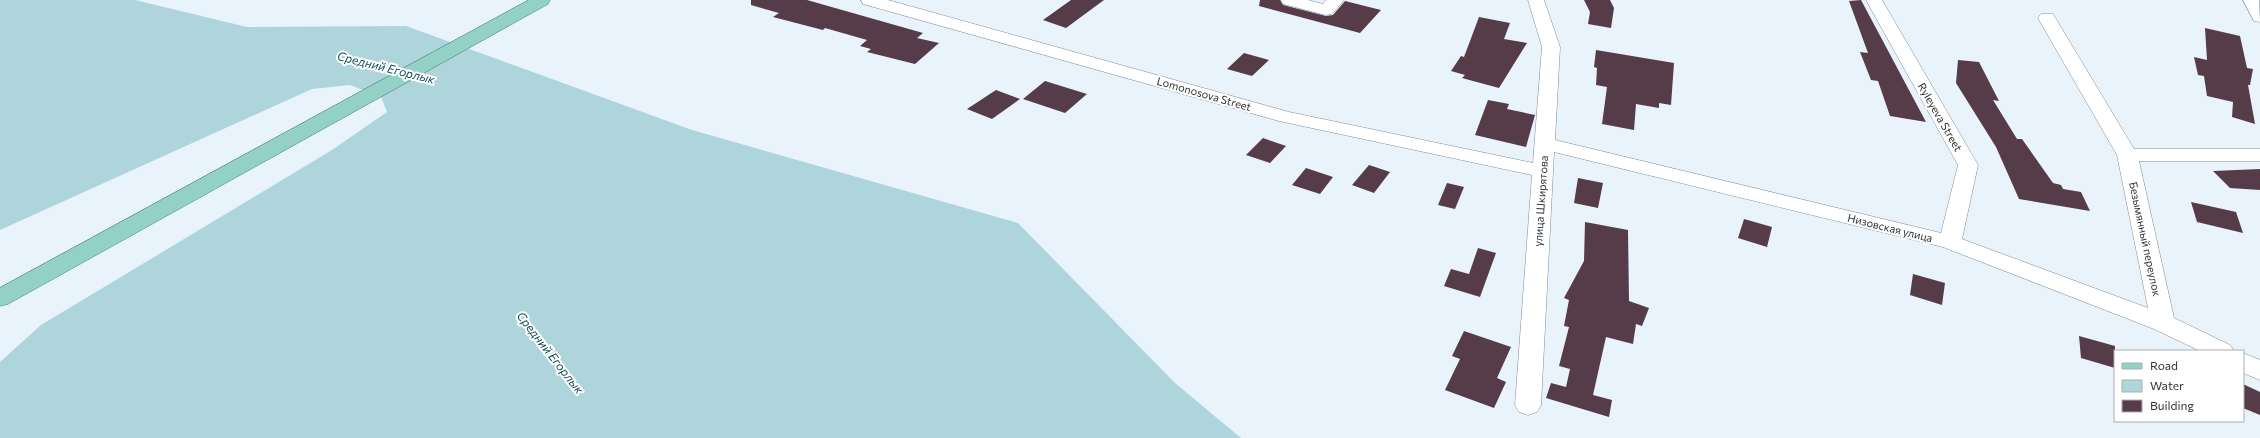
<svg xmlns="http://www.w3.org/2000/svg" width="2260" height="438" viewBox="0 0 2260 438" font-family="Commissioner,sans-serif">
	<style>
		.water { fill: #aed5dc }
		.building { fill: #563b48 }
		.lines { fill: none; stroke-linecap: round; stroke-linejoin: round }
		.minor-casing { stroke: #828b94; stroke-width: 1 }
		.major-casing { stroke: #42867b; stroke-width: 1 }
		.minor { fill: #fff; fill-rule: evenodd }
		.major { fill: #93d1c6; fill-rule: evenodd }
		.labels { text-anchor: middle; stroke-width: 4; stroke-linejoin: round; paint-order: stroke }
		.street-label { font-size: 11px; fill: #303437; stroke: #fff }
		.water-label { font-size: 12px; font-style: italic; fill: #134c54; stroke: #fff }
	</style>
	<rect width="100%" height="100%" fill="#e9f3fc"/>
	<path class="water" d="M 0,0 L 135,0 L 247,27 L 406,26 L 692,130 L 1018,223 L 1175,383 L 1241,438 L 0,438 L 0,362 L 41,325 L 332,150 L 387,112 L 381,97 L 350,85 L 312,89 L 0,230 Z"/>
	<g class="building">
		<path d="M 751,0 L 807,0 L 923,33 L 917,38 L 939,43 L 915,64 L 867,52 L 871,49 L 860,46 L 867,40 L 825,28 L 823,30 L 773,17 L 779,13 L 751,5 Z"/>
		<path d="M 1071,0 L 1104,0 L 1066,28 L 1043,20 Z"/>
		<path d="M 1260,0 L 1280,0 L 1283,5 L 1326,16 L 1333,15 L 1345,1 L 1381,10 L 1360,33 L 1259,6 Z"/>
		<path d="M 1584,0 L 1610,0 L 1614,8 L 1611,28 L 1588,24 L 1590,12 Z"/>
		<path d="M 1861,0 L 1926,122 L 1890,116 L 1878,81 L 1871,80 L 1860,52 L 1868,53 L 1849,1 Z"/>
		<path d="M 1479,17 L 1510,23 L 1504,39 L 1527,43 L 1499,88 L 1462,78 L 1465,75 L 1451,71 L 1461,56 L 1464,57 Z"/>
		<path d="M 2205,28 L 2240,36 L 2247,68 L 2253,69 L 2250,85 L 2248,85 L 2255,124 L 2232,117 L 2233,102 L 2207,96 L 2204,76 L 2198,75 L 2194,57 L 2207,60 Z"/>
		<path d="M 1596,50 L 1674,63 L 1671,105 L 1659,103 L 1659,108 L 1636,104 L 1634,130 L 1602,124 L 1607,87 L 1596,85 L 1597,68 L 1594,67 Z"/>
		<path d="M 1244,53 L 1269,60 L 1252,76 L 1227,69 Z"/>
		<path d="M 1958,60 L 1979,62 L 1999,101 L 1993,100 L 2017,139 L 2022,139 L 2053,183 L 2061,185 L 2063,189 L 2081,192 L 2090,211 L 2019,199 L 1996,147 L 1956,83 Z"/>
		<path d="M 1045,81 L 1087,94 L 1065,113 L 1023,99 Z"/>
		<path d="M 996,90 L 1020,99 L 992,119 L 967,109 Z"/>
		<path d="M 1488,100 L 1509,104 L 1507,109 L 1535,115 L 1526,147 L 1475,135 Z"/>
		<path d="M 1263,138 L 1286,146 L 1270,163 L 1246,155 Z"/>
		<path d="M 1369,165 L 1390,172 L 1374,193 L 1352,185 Z"/>
		<path d="M 1306,168 L 1333,177 L 1320,194 L 1292,185 Z"/>
		<path d="M 2260,169 L 2260,190 L 2230,188 L 2213,171 Z"/>
		<path d="M 1578,178 L 1603,183 L 1598,208 L 1574,203 Z"/>
		<path d="M 1447,183 L 1464,187 L 1455,209 L 1438,205 Z"/>
		<path d="M 2191,202 L 2236,212 L 2243,233 L 2197,222 Z"/>
		<path d="M 1744,219 L 1772,227 L 1767,247 L 1738,238 Z"/>
		<path d="M 1585,222 L 1628,230 L 1629,301 L 1649,308 L 1642,326 L 1636,324 L 1633,344 L 1606,337 L 1593,395 L 1612,400 L 1609,417 L 1546,398 L 1551,383 L 1566,387 L 1570,369 L 1559,366 L 1569,327 L 1564,326 L 1569,300 L 1564,298 L 1584,261 Z"/>
		<path d="M 1478,248 L 1496,253 L 1480,297 L 1444,286 L 1451,269 L 1469,274 Z"/>
		<path d="M 1913,274 L 1945,283 L 1942,305 L 1910,295 Z"/>
		<path d="M 1464,331 L 1511,347 L 1497,378 L 1506,382 L 1494,408 L 1445,390 L 1460,359 L 1452,356 Z"/>
		<path d="M 2079,336 L 2115,346 L 2115,368 L 2081,358 Z"/>
		<path d="M 2243,384 L 2260,392 L 2260,415 L 2243,408 Z"/>
	</g>
	<g class="lines">
		<defs>
			<g id="minor">
				<path d="M 861,0 L 888,0 L 1289,112 L 1533,163 L 1542,47 L 1528,0 L 1544,0 L 1560,47 L 1555,140 L 1941,233 L 1958,165 L 1866,0 L 1882,0 L 1978,165 L 1962,239 L 2148,308 L 2117,155 L 2038,18 L 2041,14 L 2053,14 L 2134,149 L 2260,149 L 2260,161 L 2139,161 L 2174,318 L 2230,345 L 2234,351 L 2200,351 L 2154,329 L 1943,247 L 1554,152 L 1541,405 L 1537,412 L 1528,415 L 1519,412 L 1515,405 L 1532,175 L 1279,121 L 863,4 Z"/>
				<path d="M 1281,0 L 1308,0 L 1323,4 L 1326,0 L 1344,0 L 1332,14 L 1326,15 L 1283,4 Z"/>
				<path d="M 2243,0 L 2259,0 L 2260,22 L 2254,21 Z"/>
				<path d="M 2243,353 L 2260,360 L 2260,380 L 2243,373 Z"/>
			</g>
			<path id="major" d="M 529,0 L 550,0 L 548,4 L 8,304 L 0,306 L 0,288 Z"/>
		</defs>
		<use href="#minor" class="minor-casing"/>
		<use href="#major" class="major-casing"/>
		<use href="#minor" class="minor"/>
		<use href="#major" class="major"/>
	</g>
	<g class="labels">
		<g class="street-label">
			<text transform="translate(1204 94) rotate(16)" y="4">Lomonosova Street</text>
			<text transform="translate(1940 117) rotate(60)" y="4">Ryleyeva Street</text>
			<text transform="translate(1541 201) rotate(-86)" y="4">улица Шкирятова</text>
			<text transform="translate(1890 228) rotate(14)" y="4">Низовская улица</text>
			<text transform="translate(2145 239) rotate(78)" y="4">Безымянный переулок</text>
		</g>
		<g class="water-label">
			<text transform="translate(386 68) rotate(14)" y="4">Средний Егорлык</text>
			<text transform="translate(550 353) rotate(52)" y="4">Средний Егорлык</text>
		</g>
	</g>
	<rect x="2114" y="350" width="130" height="72" fill="#ffffff" stroke="#acaeaf"/>
	<rect x="2122" y="363" width="20" height="6" fill="#93d1c6" stroke="#acaeaf"/>
	<text x="2150" y="370" font-size="12" fill="#303437">Road</text>
	<rect x="2122" y="380" width="20" height="12" fill="#aed5dc" stroke="#acaeaf"/>
	<text x="2150" y="390" font-size="12" fill="#303437">Water</text>
	<rect x="2122" y="400" width="20" height="12" fill="#563b48" stroke="#acaeaf"/>
	<text x="2150" y="410" font-size="12" fill="#303437">Building</text>
</svg>
